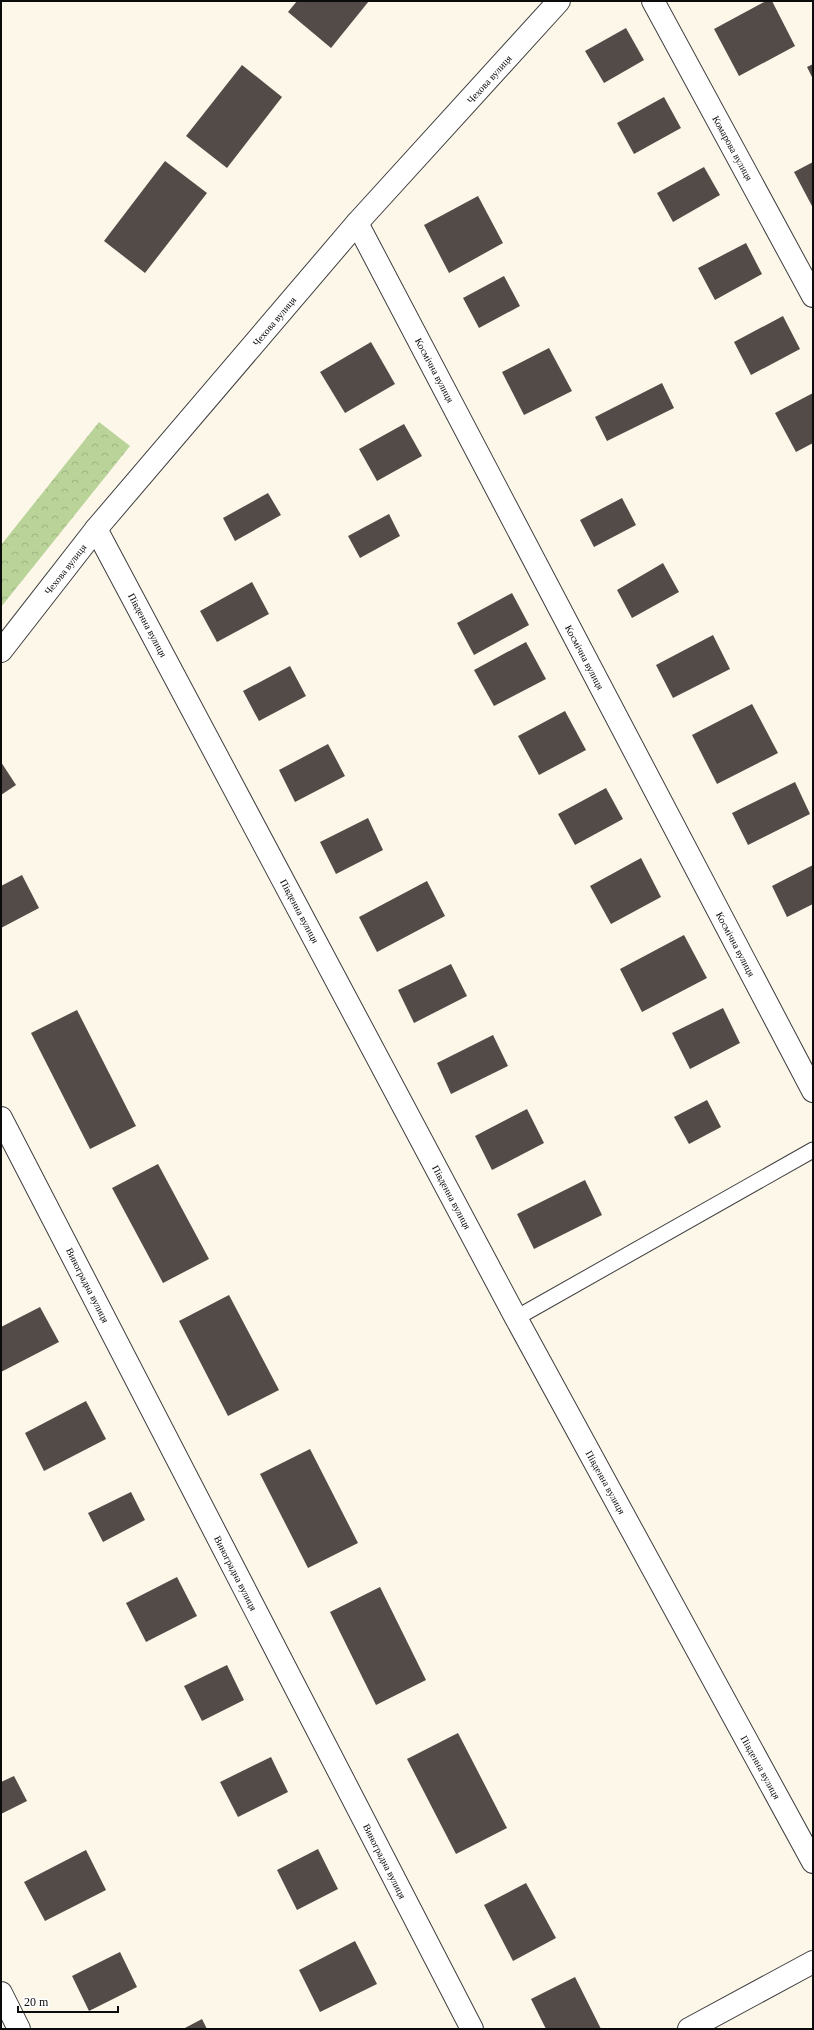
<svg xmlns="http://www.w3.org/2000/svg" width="814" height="2030" viewBox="0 0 814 2030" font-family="'Times New Roman',serif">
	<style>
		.forest { fill: url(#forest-crowns) }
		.building { fill: #524b48 }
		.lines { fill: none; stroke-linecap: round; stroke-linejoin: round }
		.service-casing { stroke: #3e3e3e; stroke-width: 17 }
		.minor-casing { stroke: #3e3e3e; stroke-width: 24 }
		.service { stroke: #fff; stroke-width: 15 }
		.minor { stroke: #fff; stroke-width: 22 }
		.labels { text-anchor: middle; stroke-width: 4; stroke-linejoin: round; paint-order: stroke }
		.street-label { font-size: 10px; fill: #0b0b0b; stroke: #fff }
	</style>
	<defs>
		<pattern id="forest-crowns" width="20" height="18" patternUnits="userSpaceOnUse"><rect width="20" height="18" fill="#bad398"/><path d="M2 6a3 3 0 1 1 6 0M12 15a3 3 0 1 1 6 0" fill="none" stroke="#9fb482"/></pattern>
	</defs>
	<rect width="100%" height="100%" fill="#fdf7ea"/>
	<path class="forest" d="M 99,422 L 130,446 L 1,607 L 1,545 Z"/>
	<g class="building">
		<path d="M 297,1 L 369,1 L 331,48 L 288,12 Z"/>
		<path d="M 766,1 L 772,1 L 795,46 L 739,76 L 714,29 Z"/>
		<path d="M 626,28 L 644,60 L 604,83 L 585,51 Z"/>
		<path d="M 813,64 L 813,79 L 807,67 Z"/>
		<path d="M 242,65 L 282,97 L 227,168 L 186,136 Z"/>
		<path d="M 664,97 L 681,128 L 634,154 L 617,123 Z"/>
		<path d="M 165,161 L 207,193 L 145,273 L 104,241 Z"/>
		<path d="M 813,162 L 813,208 L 794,172 Z"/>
		<path d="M 704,167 L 720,195 L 673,222 L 657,193 Z"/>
		<path d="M 478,196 L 503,243 L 449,273 L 424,225 Z"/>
		<path d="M 746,243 L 762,274 L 715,300 L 698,268 Z"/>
		<path d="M 504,276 L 520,306 L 479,328 L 463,298 Z"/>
		<path d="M 783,316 L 800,349 L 751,375 L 734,342 Z"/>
		<path d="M 371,342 L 395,384 L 345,413 L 320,372 Z"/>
		<path d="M 549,348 L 572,391 L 524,415 L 502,372 Z"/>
		<path d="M 662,383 L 674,408 L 607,441 L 595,417 Z"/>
		<path d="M 813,393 L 813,443 L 796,452 L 775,413 Z"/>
		<path d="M 404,424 L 422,456 L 377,481 L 359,449 Z"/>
		<path d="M 268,493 L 281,515 L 235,541 L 223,518 Z"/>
		<path d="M 622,498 L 636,525 L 594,547 L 580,520 Z"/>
		<path d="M 389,514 L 400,536 L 360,558 L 348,536 Z"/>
		<path d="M 663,563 L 679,592 L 632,618 L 617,590 Z"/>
		<path d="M 252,582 L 269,614 L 217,642 L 200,611 Z"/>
		<path d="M 512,593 L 529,625 L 474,655 L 457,623 Z"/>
		<path d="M 713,635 L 730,669 L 673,698 L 656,665 Z"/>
		<path d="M 526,642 L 546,679 L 494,706 L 474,670 Z"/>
		<path d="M 290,666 L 306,696 L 259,721 L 243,691 Z"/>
		<path d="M 752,704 L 778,753 L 717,784 L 692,735 Z"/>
		<path d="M 565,711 L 586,750 L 539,775 L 518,736 Z"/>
		<path d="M 328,744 L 345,776 L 295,802 L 279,770 Z"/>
		<path d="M 1,762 L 16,785 L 1,795 Z"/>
		<path d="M 795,782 L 810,814 L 748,845 L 732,813 Z"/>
		<path d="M 606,788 L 623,819 L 575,845 L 558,814 Z"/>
		<path d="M 368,818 L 383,850 L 336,874 L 320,842 Z"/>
		<path d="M 641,858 L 661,897 L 611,924 L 590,886 Z"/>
		<path d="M 813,865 L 813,904 L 787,917 L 772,886 Z"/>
		<path d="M 22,875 L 39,908 L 1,928 L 1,886 Z"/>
		<path d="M 427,881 L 445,916 L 377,952 L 359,917 Z"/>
		<path d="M 684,935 L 707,978 L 642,1012 L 620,969 Z"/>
		<path d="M 451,964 L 467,996 L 414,1023 L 398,990 Z"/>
		<path d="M 723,1008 L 740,1043 L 690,1069 L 672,1033 Z"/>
		<path d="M 77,1010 L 136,1126 L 90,1149 L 31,1033 Z"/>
		<path d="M 493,1035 L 508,1066 L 451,1094 L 437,1063 Z"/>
		<path d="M 707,1100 L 721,1127 L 689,1144 L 674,1117 Z"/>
		<path d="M 527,1109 L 544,1143 L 492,1170 L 475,1136 Z"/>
		<path d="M 158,1164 L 209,1259 L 163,1283 L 112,1188 Z"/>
		<path d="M 585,1180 L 602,1215 L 534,1249 L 517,1214 Z"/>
		<path d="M 229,1295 L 279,1390 L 228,1416 L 179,1321 Z"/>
		<path d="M 40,1307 L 59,1342 L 1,1372 L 1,1327 Z"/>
		<path d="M 86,1401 L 106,1439 L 44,1471 L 25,1433 Z"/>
		<path d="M 310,1449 L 358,1543 L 308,1568 L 260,1474 Z"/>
		<path d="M 131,1492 L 145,1520 L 103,1542 L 88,1513 Z"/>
		<path d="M 177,1577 L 197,1616 L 146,1642 L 126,1603 Z"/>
		<path d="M 380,1587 L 426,1680 L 376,1705 L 330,1612 Z"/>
		<path d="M 227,1665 L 244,1700 L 202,1721 L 184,1686 Z"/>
		<path d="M 458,1733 L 507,1828 L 456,1854 L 407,1759 Z"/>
		<path d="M 271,1757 L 288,1792 L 238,1817 L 220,1782 Z"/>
		<path d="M 14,1776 L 27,1801 L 1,1814 L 1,1782 Z"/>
		<path d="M 318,1849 L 338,1889 L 297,1910 L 277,1870 Z"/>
		<path d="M 86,1850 L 106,1890 L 45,1921 L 24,1882 Z"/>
		<path d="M 526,1883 L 556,1938 L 513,1961 L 484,1905 Z"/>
		<path d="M 355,1941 L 377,1984 L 320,2012 L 299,1970 Z"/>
		<path d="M 120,1952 L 137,1987 L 89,2011 L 72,1976 Z"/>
		<path d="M 575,1977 L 601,2029 L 546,2029 L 531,1999 Z"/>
		<path d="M 202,2019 L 207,2029 L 183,2029 Z"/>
	</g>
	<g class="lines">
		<defs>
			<path id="service" d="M 516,1318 L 813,1150"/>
			<g id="minor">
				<path d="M 653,1 L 813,296"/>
				<path d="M 357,223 L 813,1091"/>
				<path d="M 96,529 L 516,1318 L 813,1862"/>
				<path d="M 1,651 L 96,529 L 357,223 L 559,1"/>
				<path d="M 1,1118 L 472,2029"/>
				<path d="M 1,1993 L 19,2029"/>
				<path d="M 689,2029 L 813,1962"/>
			</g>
		</defs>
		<use href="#service" class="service-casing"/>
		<use href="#minor" class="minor-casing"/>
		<use href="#service" class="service"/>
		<use href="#minor" class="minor"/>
	</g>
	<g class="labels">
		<g class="street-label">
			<text transform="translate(489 79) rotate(-48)" y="4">Чехова вулиця</text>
			<text transform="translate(733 148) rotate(61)" y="4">Комарова вулиця</text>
			<text transform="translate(274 321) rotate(-50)" y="4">Чехова вулиця</text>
			<text transform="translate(435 370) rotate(62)" y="4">Космічна вулиця</text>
			<text transform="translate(65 569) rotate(-52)" y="4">Чехова вулиця</text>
			<text transform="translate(148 625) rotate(62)" y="4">Південна вулиця</text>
			<text transform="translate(585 657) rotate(62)" y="4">Космічна вулиця</text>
			<text transform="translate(300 911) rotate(62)" y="4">Південна вулиця</text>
			<text transform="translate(736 944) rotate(62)" y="4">Космічна вулиця</text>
			<text transform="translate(452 1197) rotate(62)" y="4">Південна вулиця</text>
			<text transform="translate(88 1285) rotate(63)" y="4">Виноградна вулиця</text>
			<text transform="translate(606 1482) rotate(61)" y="4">Південна вулиця</text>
			<text transform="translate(236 1573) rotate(63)" y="4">Виноградна вулиця</text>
			<text transform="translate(761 1767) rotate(61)" y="4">Південна вулиця</text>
			<text transform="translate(385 1861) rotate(63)" y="4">Виноградна вулиця</text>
		</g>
	</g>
	<rect width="814" height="2030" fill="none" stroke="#0b0b0b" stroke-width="4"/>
	<path d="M18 2006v6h100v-6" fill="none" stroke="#0b0b0b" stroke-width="2"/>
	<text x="24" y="2006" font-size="12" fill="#0b0b0b" stroke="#ffffff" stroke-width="3" paint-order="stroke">20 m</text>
</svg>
